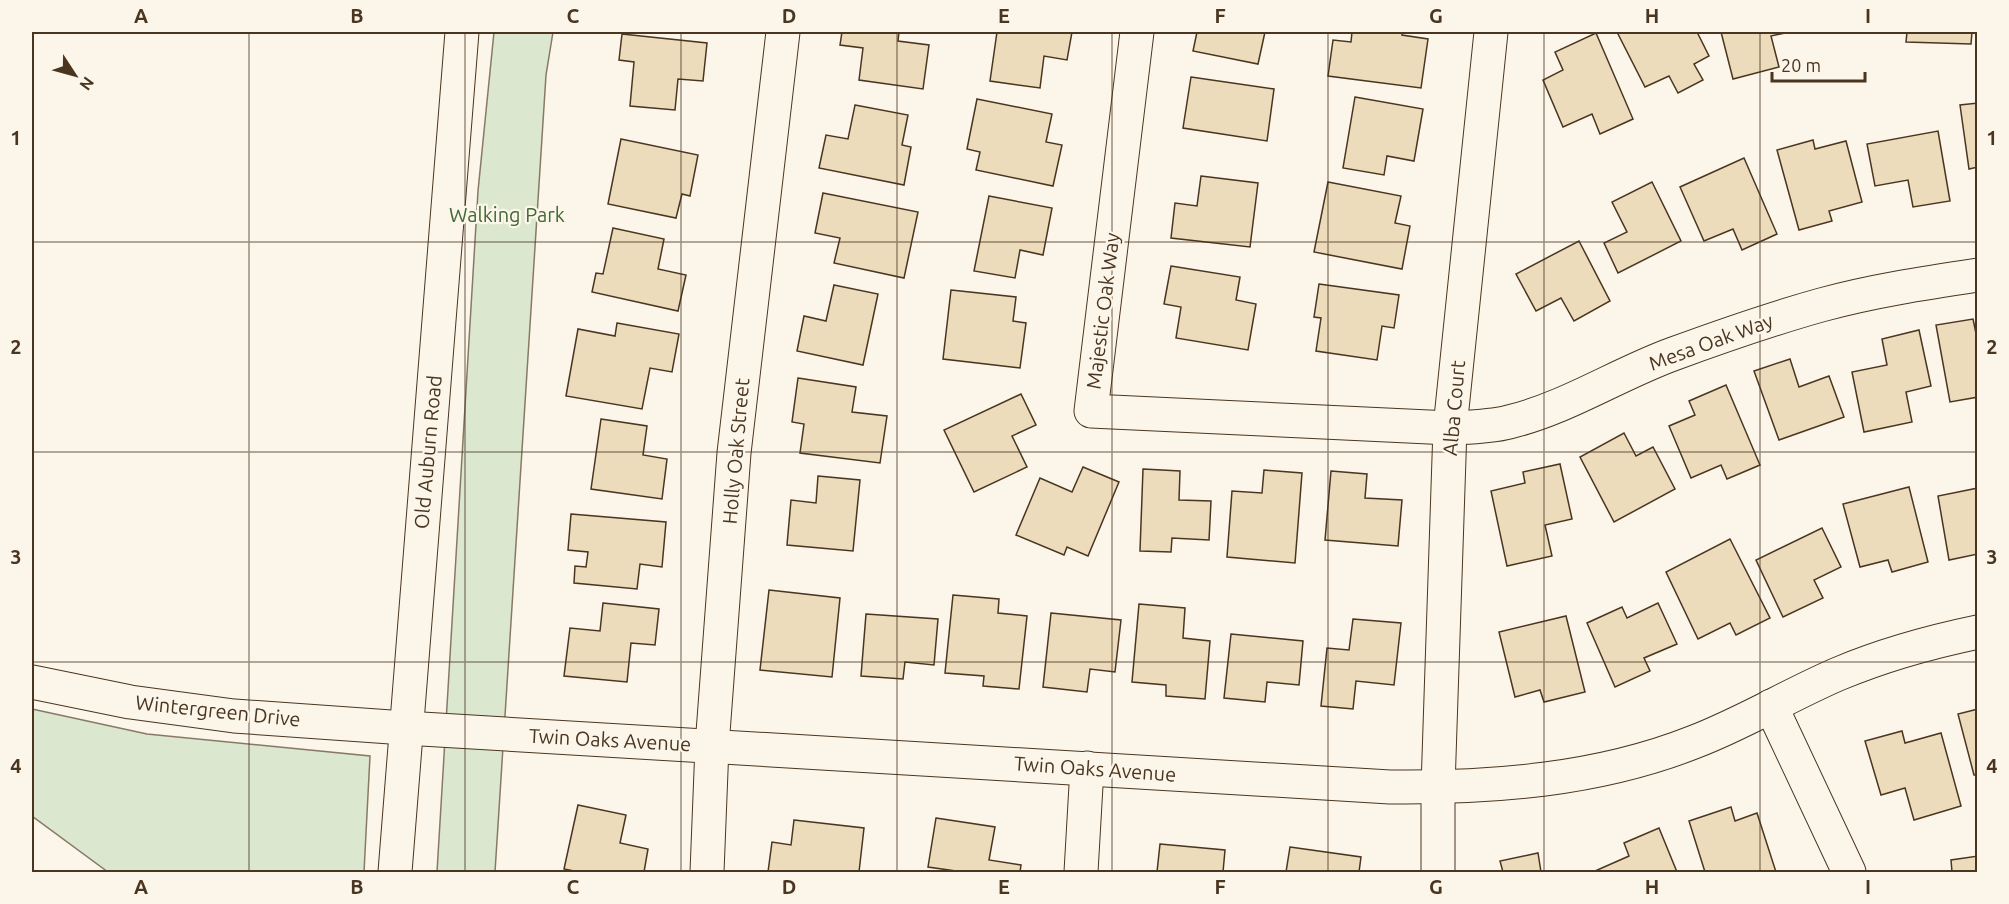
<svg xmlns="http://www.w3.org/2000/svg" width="2009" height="904" viewBox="0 0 2009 904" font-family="Ubuntu,sans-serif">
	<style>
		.park { fill: #dce7d0; stroke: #887966; stroke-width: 1.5 }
		.building { fill: #ecdcbc; stroke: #4a3520; stroke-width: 1.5 }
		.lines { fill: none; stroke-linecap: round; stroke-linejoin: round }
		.minor-casing { stroke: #4a3520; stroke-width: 35 }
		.major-casing { stroke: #4a3520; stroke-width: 35 }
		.minor { stroke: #fbf6e9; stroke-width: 33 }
		.major { stroke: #fbf6e9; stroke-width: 33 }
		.grid { fill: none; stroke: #4a3520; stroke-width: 1.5; stroke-opacity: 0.55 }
		.labels { text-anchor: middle; stroke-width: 4.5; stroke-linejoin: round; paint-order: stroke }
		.park-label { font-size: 20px; fill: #436837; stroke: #fbf6e9 }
		.street-label { font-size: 20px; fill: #4a3520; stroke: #fbf6e9 }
		.neatline { fill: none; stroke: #4a3520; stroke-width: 2 }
		.grid-label { font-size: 20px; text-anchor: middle; font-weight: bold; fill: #4a3520 }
	</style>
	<rect width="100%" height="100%" fill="#fbf6e9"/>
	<g class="park">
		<path d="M 494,32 L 553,32 L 546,75 L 495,872 L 437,872 L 478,191 Z"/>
		<path d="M 32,709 L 147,734 L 370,756 L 364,872 L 108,872 L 32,816 Z"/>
	</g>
	<g class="building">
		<path d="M 842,32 L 899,32 L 898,41 L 929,45 L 923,89 L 859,80 L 863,48 L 840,45 Z"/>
		<path d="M 997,32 L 1072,32 L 1067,60 L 1044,56 L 1040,88 L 990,81 Z"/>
		<path d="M 1197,32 L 1265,32 L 1258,64 L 1193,51 Z"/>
		<path d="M 1352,32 L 1402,32 L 1402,35 L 1428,39 L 1421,88 L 1328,76 L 1333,40 L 1351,42 Z"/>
		<path d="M 1617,32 L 1697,32 L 1709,56 L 1694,64 L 1703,80 L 1678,93 L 1669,76 L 1645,87 Z"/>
		<path d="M 1721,32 L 1790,32 L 1771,36 L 1779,67 L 1733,79 Z"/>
		<path d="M 1907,32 L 1972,32 L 1971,44 L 1906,42 Z"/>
		<path d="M 1596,33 L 1633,119 L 1600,134 L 1592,114 L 1563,127 L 1543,80 L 1563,70 L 1555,52 Z"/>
		<path d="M 622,34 L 707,43 L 703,81 L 678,79 L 675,110 L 630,106 L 634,62 L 619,60 Z"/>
		<path d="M 1191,77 L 1274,89 L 1267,141 L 1183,128 Z"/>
		<path d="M 1355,97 L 1423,109 L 1414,161 L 1387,156 L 1384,175 L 1343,168 Z"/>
		<path d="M 977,99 L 1052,114 L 1046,142 L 1062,145 L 1053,186 L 976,170 L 980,152 L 967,149 Z"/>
		<path d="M 1978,103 L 1978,167 L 1969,169 L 1960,105 Z"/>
		<path d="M 855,105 L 908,115 L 902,145 L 911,147 L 904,185 L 819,168 L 826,135 L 848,139 Z"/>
		<path d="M 1938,131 L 1950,201 L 1913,207 L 1908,180 L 1875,186 L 1867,144 Z"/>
		<path d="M 621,139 L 698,155 L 690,196 L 682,194 L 676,218 L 608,204 Z"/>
		<path d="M 1813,140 L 1815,149 L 1846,141 L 1862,202 L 1829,211 L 1832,221 L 1799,230 L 1777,150 Z"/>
		<path d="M 1744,158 L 1777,234 L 1742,250 L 1733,229 L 1704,241 L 1680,187 Z"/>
		<path d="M 1201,176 L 1258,183 L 1250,247 L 1171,238 L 1175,203 L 1197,206 Z"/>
		<path d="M 1328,182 L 1401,196 L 1395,223 L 1410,226 L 1402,269 L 1314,252 Z"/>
		<path d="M 1652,182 L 1681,241 L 1618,273 L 1604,243 L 1627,232 L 1612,202 Z"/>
		<path d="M 823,193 L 918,212 L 904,278 L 834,263 L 840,238 L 815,233 Z"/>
		<path d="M 989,196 L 1052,208 L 1043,255 L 1020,250 L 1015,278 L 974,271 Z"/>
		<path d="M 613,228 L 664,239 L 658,269 L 686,275 L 678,311 L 592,292 L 596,273 L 603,274 Z"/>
		<path d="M 1579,241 L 1610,301 L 1574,321 L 1561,298 L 1536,311 L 1516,274 Z"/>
		<path d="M 1171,266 L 1240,277 L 1236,300 L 1256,304 L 1248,350 L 1176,338 L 1181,307 L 1164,304 Z"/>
		<path d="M 1319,284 L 1399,295 L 1394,328 L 1382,326 L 1377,360 L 1316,351 L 1321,318 L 1314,317 Z"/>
		<path d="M 834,285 L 878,294 L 863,365 L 797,351 L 804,316 L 826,321 Z"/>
		<path d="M 951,290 L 1016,297 L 1013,321 L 1026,323 L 1020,368 L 943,359 Z"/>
		<path d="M 1973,319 L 1978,343 L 1978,397 L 1950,402 L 1936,325 Z"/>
		<path d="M 617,323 L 679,334 L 672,372 L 650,368 L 642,409 L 566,396 L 578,329 L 615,336 Z"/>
		<path d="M 1919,330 L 1931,386 L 1906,392 L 1912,422 L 1864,432 L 1852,372 L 1887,365 L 1882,339 Z"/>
		<path d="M 1790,359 L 1799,387 L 1829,376 L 1844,417 L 1779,440 L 1754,371 Z"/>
		<path d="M 798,378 L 856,387 L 852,412 L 887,416 L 880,463 L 800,453 L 804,424 L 792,422 Z"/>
		<path d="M 1726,385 L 1760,465 L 1727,479 L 1721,465 L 1691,478 L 1669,426 L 1695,415 L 1689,401 Z"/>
		<path d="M 1021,394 L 1036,425 L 1012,436 L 1027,467 L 974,492 L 944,430 Z"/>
		<path d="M 601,419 L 647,426 L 643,455 L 667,459 L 662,499 L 591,489 Z"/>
		<path d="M 1624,433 L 1636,456 L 1653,447 L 1675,489 L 1614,522 L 1580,457 Z"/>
		<path d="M 1560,464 L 1572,519 L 1545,525 L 1552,556 L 1507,566 L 1491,491 L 1525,483 L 1523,472 Z"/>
		<path d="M 1083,467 L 1119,482 L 1088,556 L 1067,547 L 1064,555 L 1016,535 L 1040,478 L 1072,492 Z"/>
		<path d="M 1143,469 L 1180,471 L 1179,500 L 1211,501 L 1209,540 L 1172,538 L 1171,552 L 1140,551 Z"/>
		<path d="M 1264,470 L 1302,473 L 1295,563 L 1227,557 L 1232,491 L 1262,493 Z"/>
		<path d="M 1331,471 L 1367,474 L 1365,498 L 1402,500 L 1398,546 L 1325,540 Z"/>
		<path d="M 818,476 L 860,480 L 853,551 L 787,545 L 791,500 L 816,503 Z"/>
		<path d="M 1909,487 L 1928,562 L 1892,572 L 1888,560 L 1860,567 L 1843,504 Z"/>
		<path d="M 1978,488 L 1978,554 L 1949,560 L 1938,496 Z"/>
		<path d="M 571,514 L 666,522 L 662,567 L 640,564 L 637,589 L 574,583 L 575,566 L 586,567 L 588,552 L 568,550 Z"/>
		<path d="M 1822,528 L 1841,567 L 1814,580 L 1823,598 L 1783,617 L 1756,560 Z"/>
		<path d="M 1730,539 L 1770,618 L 1736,635 L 1730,623 L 1698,639 L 1666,572 Z"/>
		<path d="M 769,590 L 840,598 L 832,677 L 760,670 Z"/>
		<path d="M 953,595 L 999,599 L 998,613 L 1027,616 L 1019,689 L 983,686 L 984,676 L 945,673 Z"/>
		<path d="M 603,603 L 659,609 L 655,645 L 631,643 L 627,682 L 564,676 L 570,628 L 600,631 Z"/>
		<path d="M 1658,603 L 1677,644 L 1644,658 L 1650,671 L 1615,687 L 1587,623 L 1622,607 L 1627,618 Z"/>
		<path d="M 1139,604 L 1185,608 L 1183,638 L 1210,641 L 1205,699 L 1166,696 L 1166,685 L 1132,682 Z"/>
		<path d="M 1051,613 L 1121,620 L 1115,672 L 1090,669 L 1087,692 L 1043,687 Z"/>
		<path d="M 866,614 L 938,619 L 934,665 L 905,662 L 903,679 L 861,676 Z"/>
		<path d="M 1566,616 L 1585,692 L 1544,702 L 1540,690 L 1515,697 L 1499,632 Z"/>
		<path d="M 1353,619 L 1401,623 L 1394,685 L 1356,681 L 1353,709 L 1321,706 L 1327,648 L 1349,650 Z"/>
		<path d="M 1231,634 L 1303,641 L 1299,685 L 1267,682 L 1265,702 L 1224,698 Z"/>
		<path d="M 1978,709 L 1978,775 L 1974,775 L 1958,714 Z"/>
		<path d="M 1902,731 L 1905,743 L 1941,733 L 1961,806 L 1914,820 L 1905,788 L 1881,795 L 1865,741 Z"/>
		<path d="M 578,805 L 626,815 L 620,843 L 648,849 L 644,872 L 579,872 L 564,869 Z"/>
		<path d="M 1731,807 L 1735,821 L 1757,813 L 1776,872 L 1705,872 L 1689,821 Z"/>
		<path d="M 936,818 L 995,827 L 989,860 L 1021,865 L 1020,872 L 963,872 L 928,867 Z"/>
		<path d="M 794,820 L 864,828 L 859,872 L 768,872 L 772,842 L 791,845 Z"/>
		<path d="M 1659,828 L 1677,872 L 1596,872 L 1595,871 L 1629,856 L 1624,843 Z"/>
		<path d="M 1160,844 L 1225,850 L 1223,872 L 1157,872 Z"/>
		<path d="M 1290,847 L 1361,857 L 1359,872 L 1286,872 Z"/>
		<path d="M 1538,853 L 1541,872 L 1503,872 L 1500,861 Z"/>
		<path d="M 1978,856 L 1978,872 L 1952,872 L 1951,860 Z"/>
	</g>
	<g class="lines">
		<defs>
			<g id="minor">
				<path d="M 1137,32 L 1091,411 L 1450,428 C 1470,427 1490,427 1509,422 C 1567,408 1618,374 1673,354 C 1722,336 1771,319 1821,305 C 1872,291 1925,283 1978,275"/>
				<path d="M 32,682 L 130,702 L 234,716 L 405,728 L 1390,787 C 1492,788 1598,780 1694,742 C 1744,723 1789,695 1838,674 C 1883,655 1930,642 1978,632"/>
				<path d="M 1771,706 L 1849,872"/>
				<path d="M 707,872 L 712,746 L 734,453 L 783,32"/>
				<path d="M 1081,872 L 1087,768"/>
				<path d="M 1438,872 L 1438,787 L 1450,428 L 1491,32"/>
			</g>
			<path id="major" d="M 395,872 L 462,32"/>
		</defs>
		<use href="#minor" class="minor-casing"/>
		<use href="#major" class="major-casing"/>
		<use href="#minor" class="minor"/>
		<use href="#major" class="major"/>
	</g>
	<path class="grid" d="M 249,32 L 249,872M 465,32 L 465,872M 681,32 L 681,872M 897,32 L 897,872M 1112,32 L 1112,872M 1328,32 L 1328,872M 1544,32 L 1544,872M 1760,32 L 1760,872M 32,242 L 1978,242M 32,452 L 1978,452M 32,662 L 1978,662"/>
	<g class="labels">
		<g class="park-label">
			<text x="507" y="222">Walking Park</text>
		</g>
		<g class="street-label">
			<text transform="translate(1103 311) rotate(-83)" y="7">Majestic Oak Way</text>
			<text transform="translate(1711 342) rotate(-20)" y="7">Mesa Oak Way</text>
			<text transform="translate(1454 408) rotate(-85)" y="7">Alba Court</text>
			<text transform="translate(736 451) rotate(-85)" y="7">Holly Oak Street</text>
			<text transform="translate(428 452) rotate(-85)" y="7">Old Auburn Road</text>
			<text transform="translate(218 711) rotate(6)" y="7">Wintergreen Drive</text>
			<text transform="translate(610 740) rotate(3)" y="7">Twin Oaks Avenue</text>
			<text transform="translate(1095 769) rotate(4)" y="7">Twin Oaks Avenue</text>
		</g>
	</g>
	<rect width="2009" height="904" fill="none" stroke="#fbf6e9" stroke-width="66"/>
	<g transform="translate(75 75) rotate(126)" stroke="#fbf6e9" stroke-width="4.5" paint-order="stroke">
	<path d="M0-4.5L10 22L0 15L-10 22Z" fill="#4a3520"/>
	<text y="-9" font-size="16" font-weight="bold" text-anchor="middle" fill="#4a3520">N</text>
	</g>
	<path d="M1772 72v9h93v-9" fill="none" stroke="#4a3520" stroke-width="3"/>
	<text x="1781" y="72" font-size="18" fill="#4a3520" stroke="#fbf6e9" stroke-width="4.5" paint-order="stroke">20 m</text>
	<rect x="33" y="33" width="1943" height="838" class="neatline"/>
	<g class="grid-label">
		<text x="141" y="23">A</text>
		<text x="357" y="23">B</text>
		<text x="573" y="23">C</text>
		<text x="789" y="23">D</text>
		<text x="1004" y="23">E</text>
		<text x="1220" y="23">F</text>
		<text x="1436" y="23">G</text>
		<text x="1652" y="23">H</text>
		<text x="1868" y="23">I</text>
		<text x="16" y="145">1</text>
		<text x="1992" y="145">1</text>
		<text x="16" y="354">2</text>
		<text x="1992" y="354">2</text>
		<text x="16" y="564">3</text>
		<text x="1992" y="564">3</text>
		<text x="16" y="773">4</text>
		<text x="1992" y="773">4</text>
		<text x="141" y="894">A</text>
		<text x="357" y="894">B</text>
		<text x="573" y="894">C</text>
		<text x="789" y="894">D</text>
		<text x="1004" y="894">E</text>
		<text x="1220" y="894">F</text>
		<text x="1436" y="894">G</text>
		<text x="1652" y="894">H</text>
		<text x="1868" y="894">I</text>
	</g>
</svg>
